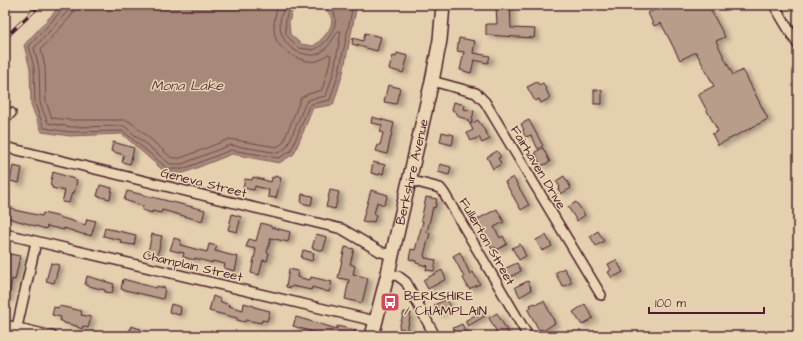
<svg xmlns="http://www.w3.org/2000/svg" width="803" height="341" viewBox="0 0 803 341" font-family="'Architects Daughter',sans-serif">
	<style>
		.water { fill: #a7897a; stroke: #825f5a; fill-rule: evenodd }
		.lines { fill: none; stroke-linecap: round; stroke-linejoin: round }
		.shore { stroke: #6f494b; stroke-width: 1 }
		.building { fill: #b89d8a; stroke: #4a1f2b; filter: url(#shadow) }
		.minor-casing { stroke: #4a1f2b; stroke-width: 12 }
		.secondary-casing { stroke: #4a1f2b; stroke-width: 16 }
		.minor { stroke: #ead6b4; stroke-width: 9 }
		.secondary { stroke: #ead6b4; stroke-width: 13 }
		.rail-casing { stroke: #4a1f2b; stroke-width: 4 }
		.rail { stroke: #ead6b4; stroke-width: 2.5; stroke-dasharray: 8; stroke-linecap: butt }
		.labels { text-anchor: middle; stroke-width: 3; stroke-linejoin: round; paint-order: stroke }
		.street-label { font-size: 13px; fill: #4a1f2b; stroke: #ead6b4 }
		.poi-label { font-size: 13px; fill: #4a1f2b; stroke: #ead6b4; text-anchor: start }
		.water-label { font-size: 14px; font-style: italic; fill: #613a3f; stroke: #ead6b4 }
	</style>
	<defs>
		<filter id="shadow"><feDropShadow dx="4.5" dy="2.5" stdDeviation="2" flood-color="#0004"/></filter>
	</defs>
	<rect width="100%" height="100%" fill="#e4cfaf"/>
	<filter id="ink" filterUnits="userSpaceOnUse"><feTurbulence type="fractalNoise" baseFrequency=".025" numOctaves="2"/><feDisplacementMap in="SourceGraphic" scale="8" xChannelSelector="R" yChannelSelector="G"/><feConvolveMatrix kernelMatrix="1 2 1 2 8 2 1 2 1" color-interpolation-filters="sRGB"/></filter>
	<g filter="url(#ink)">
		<path class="water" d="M 61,5 L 357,5 L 343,73 L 333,105 L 313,108 L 294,154 L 279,163 L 232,154 L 184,173 L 166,173 L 122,134 L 70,136 L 42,132 L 31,105 L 30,69 L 24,45 ZM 305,5 L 326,9 C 327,11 330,14 331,17 C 335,27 321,41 313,46 L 301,44 L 290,34 L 289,22 L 292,11 Z"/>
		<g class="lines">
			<g class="shore">
				<path d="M 64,5 L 63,9 L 29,46 L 34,68 L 35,104 L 44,128 L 70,132 L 123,131 L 168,169 L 183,169 L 231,150 L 279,158 L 291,151 L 309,106 L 312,104 L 330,100 L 339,72 L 353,5"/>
				<path d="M 69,5 L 67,12 L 34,48 L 39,68 L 40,103 L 48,123 L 71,127 L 124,126 L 170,164 L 182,164 L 230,145 L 278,153 L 287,147 L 306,102 L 311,99 L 326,96 L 334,71 L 341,31 L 338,31 C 332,40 328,49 318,54 C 314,56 309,55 305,54 C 282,50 273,24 286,5"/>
				<path d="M 75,5 L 74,11 L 71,16 L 41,49 L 45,67 L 46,102 L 52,118 L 71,120 L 126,120 L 132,123 L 172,158 L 181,158 L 229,139 L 277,147 L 283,143 L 301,98 L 308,94 L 322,90 L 328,70 L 331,55 L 328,54 C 325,56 322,59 318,61 C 303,64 281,52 276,39 C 272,28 275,15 278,5"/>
				<path d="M 296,5 C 284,11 285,23 286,35 L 299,48 L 313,50 C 329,45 347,14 326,5"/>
			</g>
		</g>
		<g class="building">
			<path d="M 496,5 L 510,5 L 511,28 L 535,29 L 534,38 L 486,35 L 486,24 L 497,24 Z"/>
			<path d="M 664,5 L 708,5 L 725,37 L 716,41 L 733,75 L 743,70 L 768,119 L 718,145 L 712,134 L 718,131 L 698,94 L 714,86 L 696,52 L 680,60 L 661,23 L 654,26 L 648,13 Z"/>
			<path d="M 365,33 L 381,37 L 377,51 L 352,44 L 353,38 L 363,41 Z"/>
			<path d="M 459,38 L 475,41 L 473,53 L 490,56 L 488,63 L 474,60 L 471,73 L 460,70 L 464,52 L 457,51 Z"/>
			<path d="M 397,53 L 408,56 L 403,73 L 389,69 L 393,56 L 396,57 Z"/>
			<path d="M 537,82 L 539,85 L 543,83 L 550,98 L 541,103 L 539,99 L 535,101 L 527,87 Z"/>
			<path d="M 388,85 L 400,88 L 396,104 L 384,102 Z"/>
			<rect x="594" y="90" width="8" height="14"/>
			<path d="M 454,102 L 465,105 L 464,109 L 474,111 L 471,124 L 478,120 L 490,139 L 482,143 L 479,137 L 471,141 L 467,133 L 473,130 L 467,119 L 459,117 L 456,112 L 452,110 Z"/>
			<path d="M 372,117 L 394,123 L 387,154 L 376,151 L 378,145 L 380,145 L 383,133 L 380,132 L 382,125 L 371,123 Z"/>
			<path d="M 529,120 L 543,146 L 538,149 L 531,135 L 526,137 L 522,131 L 524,130 L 521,124 Z"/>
			<path d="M 442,132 L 454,135 L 452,145 L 440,142 Z"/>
			<path d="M 113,142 L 134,148 L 130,164 L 122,162 L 124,155 L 111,151 Z"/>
			<path d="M 543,148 L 550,162 L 541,166 L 535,152 Z"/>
			<path d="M 497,151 L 501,157 L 498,158 L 501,164 L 493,169 L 487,157 Z"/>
			<path d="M 373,162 L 385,165 L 383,174 L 380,173 L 379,175 L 371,173 Z"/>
			<path d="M 440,164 L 451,167 L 449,175 L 438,172 Z"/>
			<path d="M 13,166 L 22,168 L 19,183 L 10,181 Z"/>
			<path d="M 53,172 L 77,180 L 74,193 L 72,192 L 69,203 L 62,202 L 65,191 L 52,188 L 52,186 L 50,185 Z"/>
			<path d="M 275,176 L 281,178 L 276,198 L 268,197 L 269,190 L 255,186 L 254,190 L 243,188 L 245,179 L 252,180 L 253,177 L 271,182 L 272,177 L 274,178 Z"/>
			<path d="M 564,176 L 571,188 L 561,194 L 558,189 L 560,187 L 556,181 Z"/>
			<path d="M 513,177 L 529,205 L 521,210 L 505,182 Z"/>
			<path d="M 100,185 L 112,188 L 110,199 L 97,196 Z"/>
			<path d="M 330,190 L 339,192 L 335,209 L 326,207 Z"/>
			<path d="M 371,190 L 388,195 L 384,205 L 377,202 L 374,214 L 376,215 L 374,222 L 370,221 L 369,223 L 362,222 Z"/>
			<path d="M 127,191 L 205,210 L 202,221 L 162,210 L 161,213 L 152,211 L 152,213 L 142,210 L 143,206 L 124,200 Z"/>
			<path d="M 302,194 L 313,196 L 311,205 L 301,203 Z"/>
			<path d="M 426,197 L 437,199 L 435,208 L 433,207 L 427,232 L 430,233 L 424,255 L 425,258 L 436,260 L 434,271 L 426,270 L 427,266 L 416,263 L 416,261 L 409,259 L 411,249 L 415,250 L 423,221 L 421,220 Z"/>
			<path d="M 576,202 L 585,215 L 577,221 L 568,207 Z"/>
			<path d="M 6,206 L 15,209 L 14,210 L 42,216 L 43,213 L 56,216 L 85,225 L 87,219 L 96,221 L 91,236 L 85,234 L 85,235 L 64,228 L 64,230 L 47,226 L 46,229 L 5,217 Z"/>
			<path d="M 497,209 L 504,222 L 494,227 L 500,238 L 503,236 L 507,244 L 497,250 L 495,247 L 492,249 L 477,221 L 479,220 L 478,219 Z"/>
			<path d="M 232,214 L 241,217 L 237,232 L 228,230 Z"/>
			<path d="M 261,223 L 271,226 L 271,227 L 290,232 L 288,242 L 271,238 L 267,252 L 269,253 L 267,261 L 263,260 L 259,275 L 251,273 L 256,249 L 246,247 L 249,239 L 256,241 Z"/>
			<path d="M 105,228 L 136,235 L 134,245 L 120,243 L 121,240 L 103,236 Z"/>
			<path d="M 598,231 L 604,241 L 596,246 L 590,236 Z"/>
			<path d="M 152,234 L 162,236 L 157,257 L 149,255 L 150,253 L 148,252 Z"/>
			<path d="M 316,234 L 327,237 L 323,251 L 312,248 Z"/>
			<path d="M 546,235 L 552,246 L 542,251 L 536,240 Z"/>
			<path d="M 174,238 L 181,240 L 180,245 L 207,252 L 209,244 L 217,246 L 215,251 L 238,257 L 235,271 L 224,268 L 225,264 L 212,261 L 212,263 L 195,258 L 194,260 L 183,257 L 184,253 L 170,250 Z"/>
			<path d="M 520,244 L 526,256 L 519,260 L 512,248 Z"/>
			<path d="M 345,247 L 354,249 L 350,264 L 355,266 L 353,274 L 368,278 L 362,303 L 345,299 L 349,280 L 338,278 Z"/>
			<path d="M 303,250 L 314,253 L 312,261 L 301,258 Z"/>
			<path d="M 460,252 L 470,274 L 473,272 L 480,284 L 469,289 L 463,278 L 464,277 L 453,256 Z"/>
			<path d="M 5,253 L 20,256 L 15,280 L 12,279 L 8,300 L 5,300 Z"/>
			<path d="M 616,260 L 623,272 L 612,278 L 608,272 L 611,270 L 608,264 Z"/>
			<path d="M 51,263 L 59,265 L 54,283 L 46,281 Z"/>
			<path d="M 517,263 L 521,271 L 508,278 L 504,269 Z"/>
			<path d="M 564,268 L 572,282 L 563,287 L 555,273 Z"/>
			<path d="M 289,269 L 298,271 L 297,277 L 310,280 L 311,277 L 332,282 L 329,292 L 312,287 L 311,290 L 292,286 L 291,288 L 286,287 Z"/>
			<path d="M 442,270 L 446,279 L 428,289 L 423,280 Z"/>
			<path d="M 87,276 L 114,284 L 112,293 L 105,292 L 105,290 L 85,285 Z"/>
			<path d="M 123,279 L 156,288 L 157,286 L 165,288 L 163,299 L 121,289 Z"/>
			<path d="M 528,281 L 531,287 L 530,287 L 531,290 L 520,297 L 515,287 Z"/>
			<path d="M 213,296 L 220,299 L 221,302 L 230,305 L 229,306 L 243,310 L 244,303 L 254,306 L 254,307 L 270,311 L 267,321 L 262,320 L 261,323 L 246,320 L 245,322 L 237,320 L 237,318 L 209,311 Z"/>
			<path d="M 447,299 L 450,308 L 438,314 L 434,305 Z"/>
			<path d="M 544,301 L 555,323 L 543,331 L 542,329 L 539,330 L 528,310 L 531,308 L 530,305 L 535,303 L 536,304 Z"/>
			<path d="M 171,304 L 181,307 L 180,315 L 169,312 Z"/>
			<path d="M 585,304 L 593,318 L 582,325 L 573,312 Z"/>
			<path d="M 59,306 L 82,311 L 81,315 L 91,317 L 88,328 L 83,326 L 82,329 L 77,327 L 77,326 L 64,323 L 64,322 L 60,321 L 61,317 L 52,315 L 54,307 L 58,308 Z"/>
			<path d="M 482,311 L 485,316 L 468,326 L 465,321 Z"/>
			<path d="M 404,312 L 411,313 L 407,330 L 399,328 Z"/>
			<path d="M 497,313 L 510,336 L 499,336 L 489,318 Z"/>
			<path d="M 296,317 L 337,329 L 337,326 L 355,330 L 353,336 L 326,336 L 293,326 Z"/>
			<path d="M 462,324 L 468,336 L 457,336 L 453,328 Z"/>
			<path d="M 131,326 L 141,329 L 139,336 L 128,336 Z"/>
		</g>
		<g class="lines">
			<defs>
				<g id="minor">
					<path d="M 774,5 L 798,45"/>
					<path d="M 432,81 L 476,93 L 485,102 L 601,295"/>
					<path d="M 5,118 L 11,113"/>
					<path d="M 5,147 L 342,229 L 381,252 L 392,255"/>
					<path d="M 409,180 L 440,188 L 444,193 L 528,336"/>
					<path d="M 5,234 L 375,321"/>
					<path d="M 388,273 L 398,276 L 406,282 L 435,336"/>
					<path d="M 5,325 L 52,336"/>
					<path d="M 15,336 L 36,242"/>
				</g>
				<g id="secondary">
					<path id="s1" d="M 372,336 L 388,273 L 432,81 L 440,40 L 443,5"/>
				</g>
			</defs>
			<use href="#minor" class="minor-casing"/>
			<use href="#secondary" class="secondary-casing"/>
			<use href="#minor" class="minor"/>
			<use href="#secondary" class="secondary"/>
			<defs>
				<path id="rail" d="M 5,38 L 40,5"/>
			</defs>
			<use href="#rail" class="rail-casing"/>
			<use href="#rail" class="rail"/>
		</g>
	</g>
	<defs>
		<symbol id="bus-square" viewBox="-11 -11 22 22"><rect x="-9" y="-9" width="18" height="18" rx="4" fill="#d1495b" stroke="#ead6b4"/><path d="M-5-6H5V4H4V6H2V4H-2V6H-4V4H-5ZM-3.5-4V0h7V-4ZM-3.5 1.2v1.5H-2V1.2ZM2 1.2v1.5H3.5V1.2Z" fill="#fff"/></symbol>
	</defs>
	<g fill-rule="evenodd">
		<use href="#bus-square" x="379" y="291" width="22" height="22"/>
	</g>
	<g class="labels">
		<g class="street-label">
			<text transform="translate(539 167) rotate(59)" y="5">Fairhaven Drive</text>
			<text dy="5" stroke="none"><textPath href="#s1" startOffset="169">Berkshire Avenue</textPath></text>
			<text transform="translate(204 182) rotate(14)" y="5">Geneva Street</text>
			<text transform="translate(488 241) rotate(60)" y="5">Fullerton Street</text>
			<text transform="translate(193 265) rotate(13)" y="5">Champlain Street</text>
		</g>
		<g class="poi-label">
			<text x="404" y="300">BERKSHIRE<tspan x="404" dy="15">/ CHAMPLAIN</tspan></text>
		</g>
		<g class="water-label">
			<text x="187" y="90">Mona Lake</text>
		</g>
	</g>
	<rect width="803" height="341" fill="none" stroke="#ead6b4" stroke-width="20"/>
	<rect x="10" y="10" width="783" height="321" fill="none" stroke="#4a1f2b" stroke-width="1.5" filter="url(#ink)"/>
	<path d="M649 307v6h115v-6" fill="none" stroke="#4a1f2b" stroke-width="2"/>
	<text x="655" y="307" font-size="12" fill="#4a1f2b" stroke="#ead6b4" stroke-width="3" paint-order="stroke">100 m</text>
</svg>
